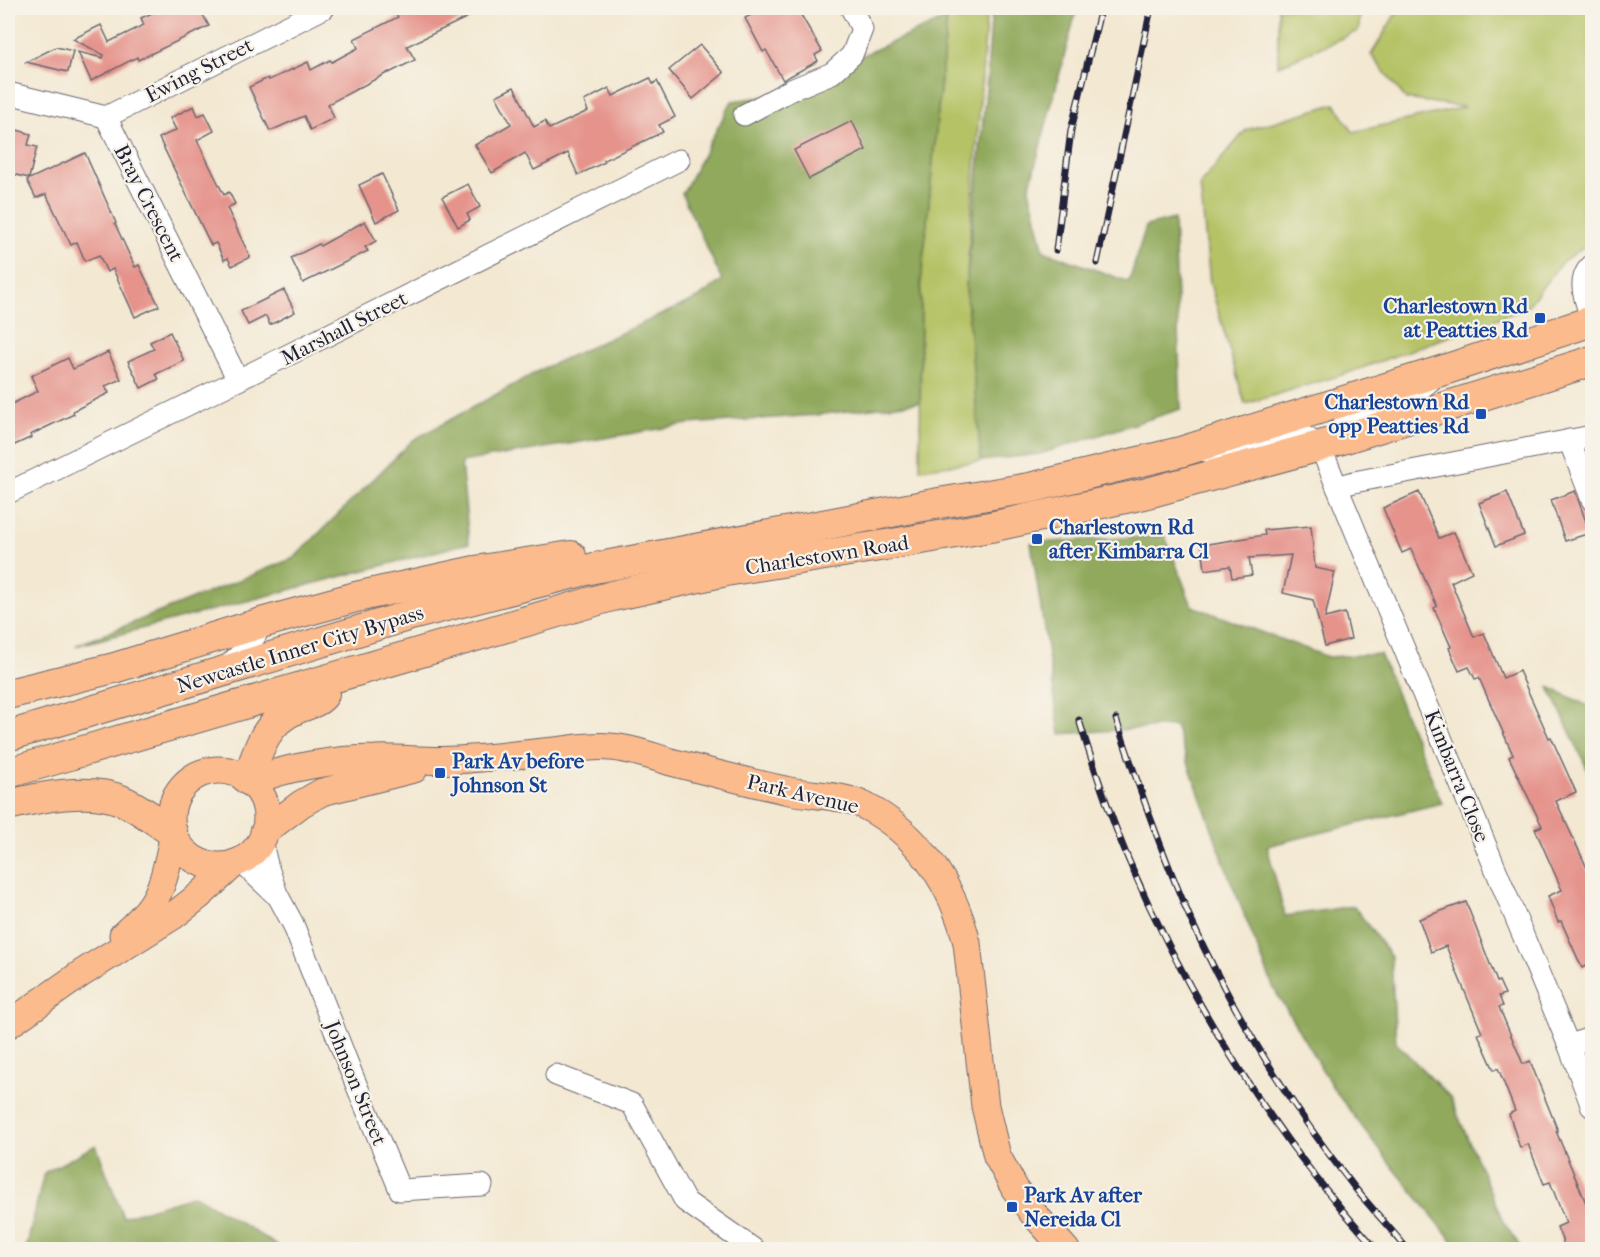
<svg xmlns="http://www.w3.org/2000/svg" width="1600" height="1257" viewBox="0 0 1600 1257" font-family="'IM FELL French Canon',serif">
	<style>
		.green { fill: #b5c366; stroke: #6c7250; stroke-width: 1.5 }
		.forest { fill: #90a95b; stroke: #59664b; stroke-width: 1.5 }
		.building { fill: #e5938b }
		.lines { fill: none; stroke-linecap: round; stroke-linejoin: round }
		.minor-casing { stroke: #6b6770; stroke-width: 23 }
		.major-casing { stroke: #6b6770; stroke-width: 29 }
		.highway-casing { stroke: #6b6770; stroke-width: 32 }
		.minor { stroke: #fff; stroke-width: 21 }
		.major { stroke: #fbbb8c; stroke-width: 27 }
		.highway { stroke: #fbbb8c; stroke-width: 30 }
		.rail-casing { stroke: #22223b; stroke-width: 7 }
		.rail { stroke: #f7f3e8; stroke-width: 4.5; stroke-dasharray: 14; stroke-linecap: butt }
		.transit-dot { fill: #1a4fb4; stroke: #f7f3e8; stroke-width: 2 }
		.labels { text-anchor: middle; stroke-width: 4.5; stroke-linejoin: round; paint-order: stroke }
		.street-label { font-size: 21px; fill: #22223b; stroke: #f7f3e8 }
		.transit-label { font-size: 21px; font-weight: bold; fill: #164399; stroke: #f7f3e8; text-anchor: start }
	</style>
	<rect width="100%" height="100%" fill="#f7f3e8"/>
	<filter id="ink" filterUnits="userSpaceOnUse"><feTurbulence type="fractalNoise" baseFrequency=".0167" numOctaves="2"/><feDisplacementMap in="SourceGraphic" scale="12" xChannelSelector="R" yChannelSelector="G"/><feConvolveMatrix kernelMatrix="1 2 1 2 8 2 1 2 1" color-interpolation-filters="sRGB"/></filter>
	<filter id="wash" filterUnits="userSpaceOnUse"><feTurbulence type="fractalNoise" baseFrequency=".008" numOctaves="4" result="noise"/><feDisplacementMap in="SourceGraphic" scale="24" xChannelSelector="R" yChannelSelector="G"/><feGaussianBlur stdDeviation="1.35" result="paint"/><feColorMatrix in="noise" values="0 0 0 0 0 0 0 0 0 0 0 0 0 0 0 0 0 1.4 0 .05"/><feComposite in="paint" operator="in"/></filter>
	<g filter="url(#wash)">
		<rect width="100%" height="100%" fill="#f3e8d2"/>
		<g class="green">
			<path d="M 948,8 L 987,8 L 966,287 L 981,461 L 920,469 L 921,284 Z"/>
			<path d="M 1278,8 L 1362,8 L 1358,31 L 1278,66 Z"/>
			<path d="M 1399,8 L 1592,8 L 1592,241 L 1562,262 L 1526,308 L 1348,373 L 1245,404 L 1210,283 L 1200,184 L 1246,130 L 1335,104 L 1353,132 L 1465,107 L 1406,99 L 1371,55 Z"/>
		</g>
		<g class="forest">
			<path d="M 992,8 L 1077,8 L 1029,189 L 1044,251 L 1129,282 L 1146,226 L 1174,219 L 1181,409 L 1040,454 L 981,461 L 966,287 L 986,90 Z"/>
			<path d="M 947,18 L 921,283 L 920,402 L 817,415 L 688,424 L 461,462 L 469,543 L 75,646 L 294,558 L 413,440 L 544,368 L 698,298 L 722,280 L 682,194 L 732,101 L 770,96 Z"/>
			<path d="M 1165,536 L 1192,606 L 1328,657 L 1380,654 L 1442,803 L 1267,846 L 1285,916 L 1354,906 L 1391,957 L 1396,1043 L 1450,1097 L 1504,1223 L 1522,1249 L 1459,1249 L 1388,1161 L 1335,1091 L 1274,989 L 1230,879 L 1175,726 L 1060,734 L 1031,543 Z"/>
			<path d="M 1549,687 L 1592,708 L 1592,779 Z"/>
			<path d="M 96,1145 L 123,1217 L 195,1195 L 283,1249 L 26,1249 L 44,1173 Z"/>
		</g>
		<g id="blocks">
			<g class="building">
				<path d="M 163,8 L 199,8 L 209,26 L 138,60 L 137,57 L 91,81 L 78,52 L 103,58 L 104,55 L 73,39 L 101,25 L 109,42 L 144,25 L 141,18 Z"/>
				<path d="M 409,8 L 487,8 L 407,46 L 415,60 L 389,73 L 389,72 L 328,104 L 334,118 L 310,130 L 304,116 L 270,131 L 249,87 L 268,78 L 269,80 L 308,62 L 311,70 L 330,60 L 332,62 L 358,48 L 354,39 L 398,17 L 396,13 Z"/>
				<path d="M 765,8 L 797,8 L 822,51 L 815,55 L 818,61 L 783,80 L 766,50 L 763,52 L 745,18 Z"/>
				<path d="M 700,45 L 724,73 L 693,99 L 669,70 Z"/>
				<path d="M 56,47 L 73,51 L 68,72 L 26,62 Z"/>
				<path d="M 650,78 L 653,84 L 657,81 L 675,117 L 659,125 L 663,132 L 604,160 L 605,162 L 578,175 L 568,153 L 534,170 L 525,153 L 492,173 L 475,145 L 511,124 L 496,96 L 514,87 L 534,127 L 545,121 L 549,129 L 588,111 L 584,101 L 609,88 L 613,96 Z"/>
				<path d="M 194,106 L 198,116 L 205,113 L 214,131 L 197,140 L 224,195 L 229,192 L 235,204 L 227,208 L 250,257 L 232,266 L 228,258 L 224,260 L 216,243 L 211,245 L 159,138 L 176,130 L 170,118 Z"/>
				<path d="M 852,121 L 866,150 L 809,179 L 794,150 Z"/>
				<path d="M 17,130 L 31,134 L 28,145 L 37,147 L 29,178 L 8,173 L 8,140 L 14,142 Z"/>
				<path d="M 85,153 L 116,223 L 115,224 L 135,267 L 139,265 L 159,306 L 135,317 L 113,269 L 107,272 L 99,255 L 85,261 L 77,242 L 71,245 L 46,194 L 36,198 L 27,180 Z"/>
				<path d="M 382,174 L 399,210 L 376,222 L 359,185 Z"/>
				<path d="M 468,184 L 480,207 L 467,214 L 470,220 L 458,227 L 442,197 Z"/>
				<path d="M 365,221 L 376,241 L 365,247 L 368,251 L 303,283 L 291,258 L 319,244 L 320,246 Z"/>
				<path d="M 284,290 L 295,312 L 270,325 L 266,316 L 248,325 L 241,311 Z"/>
				<path d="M 170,332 L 184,361 L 156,374 L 159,379 L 141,388 L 128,361 L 154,349 L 150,342 Z"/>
				<path d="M 108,352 L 121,379 L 105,386 L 109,393 L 73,411 L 74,414 L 30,435 L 32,437 L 8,448 L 8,406 L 38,391 L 31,376 L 68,358 L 73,369 Z"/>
				<path d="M 1575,491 L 1590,533 L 1565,541 L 1551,500 Z"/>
				<path d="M 1419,492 L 1439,538 L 1454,532 L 1472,572 L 1451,582 L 1474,637 L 1484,633 L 1503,678 L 1519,671 L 1549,738 L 1551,737 L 1576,792 L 1556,801 L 1593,881 L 1593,963 L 1582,968 L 1561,921 L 1558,922 L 1548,896 L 1562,890 L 1535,829 L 1542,826 L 1509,757 L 1513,755 L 1479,678 L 1475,679 L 1469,667 L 1459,671 L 1449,648 L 1451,647 L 1434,608 L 1437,606 L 1411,549 L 1402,553 L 1383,508 Z"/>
				<path d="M 1507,492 L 1524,535 L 1496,546 L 1479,503 Z"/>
				<path d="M 1311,526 L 1315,568 L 1335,572 L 1325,618 L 1345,613 L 1351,639 L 1325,646 L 1313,600 L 1283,593 L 1291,555 L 1249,558 L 1252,575 L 1232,578 L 1230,566 L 1205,570 L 1202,545 L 1265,535 L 1264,530 Z"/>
				<path d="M 1466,902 L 1497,982 L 1499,981 L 1505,994 L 1499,996 L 1503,1006 L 1499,1007 L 1523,1064 L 1530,1061 L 1558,1131 L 1556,1131 L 1593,1220 L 1593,1250 L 1566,1250 L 1557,1227 L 1566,1223 L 1550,1182 L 1544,1184 L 1528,1144 L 1520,1148 L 1509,1114 L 1515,1111 L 1498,1068 L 1494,1070 L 1478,1034 L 1482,1033 L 1446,946 L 1431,952 L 1419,919 Z"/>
			</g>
		</g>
	</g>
	<g filter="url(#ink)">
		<use href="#blocks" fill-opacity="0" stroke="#6b6770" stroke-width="1.5"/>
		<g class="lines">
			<defs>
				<g id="minor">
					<path d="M 8,93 L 106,117"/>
					<path d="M 744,115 L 791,90 L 832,73 L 852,55 L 862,29 L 851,8"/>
					<path d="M 106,117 L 238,380"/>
					<path d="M 106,117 L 324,8"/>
					<path d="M 1592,265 C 1575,280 1586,302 1592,320"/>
					<path d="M 1341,428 L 1415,393 L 1430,381"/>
					<path d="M 1569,440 L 1592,500"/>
					<path d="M 1320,446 L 1569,1046 L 1592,1107"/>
					<path d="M 1206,451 L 1239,451 L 1299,433 L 1320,446"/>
					<path d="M 1337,487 L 1354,482 L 1592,436"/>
					<path d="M 8,493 L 238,380 L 679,160"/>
					<path d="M 226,667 C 241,654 255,642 261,623"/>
					<path d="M 261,840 L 268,868 L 277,894 L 293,924 L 351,1072 L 400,1190 L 482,1185"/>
					<path d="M 240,861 L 275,894"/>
					<path d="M 1569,1046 L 1592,1037"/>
					<path d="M 556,1075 L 632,1104 L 685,1201 L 755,1250"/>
				</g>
				<g id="major">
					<circle cx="219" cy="818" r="48"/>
					<path d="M 250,782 C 286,767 336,759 375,759 C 402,758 429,762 456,760 C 489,758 522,754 555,751 C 573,749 592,745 610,747 C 630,748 651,756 671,762 C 709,772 747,782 785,790 C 810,796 842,794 865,806 C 919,834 953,885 967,943 L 985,1106 L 997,1156 L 1015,1189 L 1032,1212 L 1066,1250"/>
					<path d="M 264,832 L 301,804 L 322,792 L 414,769"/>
					<path d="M 123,935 C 133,926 144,916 152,904 C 165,884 168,858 174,835"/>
					<path d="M 8,1025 L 82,973 L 173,916 L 200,895 L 235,863"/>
				</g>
				<g id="highway">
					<path d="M 8,694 L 114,668 L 261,623 L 356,597 L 475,571 L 571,556"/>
					<path d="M 8,736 L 411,615 L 594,568 L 939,503 L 1029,488 L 1180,452 L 1444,370 L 1592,321"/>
					<path d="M 8,773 L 612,596 L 726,571 L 910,541 L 990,527 L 1144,494 L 1320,446 L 1592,361"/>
					<path d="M 248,780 C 258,750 265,722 296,709 C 306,704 318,703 324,694"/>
					<path d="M 8,805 C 41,797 88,787 121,800 C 140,808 156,821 172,832"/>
				</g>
			</defs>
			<use href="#minor" class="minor-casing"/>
			<use href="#major" class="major-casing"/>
			<use href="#highway" class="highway-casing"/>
			<use href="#minor" class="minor"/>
			<use href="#major" class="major"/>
			<use href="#highway" class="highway"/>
			<defs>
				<g id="rail">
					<path d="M 1056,250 L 1071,130 L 1101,8"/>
					<path d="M 1097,263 L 1151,8"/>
					<path d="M 1116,719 C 1139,787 1162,854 1191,920 C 1232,1011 1292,1109 1355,1188 C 1372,1209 1391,1229 1408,1250"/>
					<path d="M 1079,720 C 1094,768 1110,816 1129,861 C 1191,1004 1273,1135 1377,1250"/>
				</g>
			</defs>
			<use href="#rail" class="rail-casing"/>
			<use href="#rail" class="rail"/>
		</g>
	</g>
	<g class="transit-dot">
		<rect x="1534" y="312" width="12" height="12" rx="3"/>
		<rect x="1475" y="408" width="12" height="12" rx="3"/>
		<rect x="1031" y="533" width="12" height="12" rx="3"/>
		<rect x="434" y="767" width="12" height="12" rx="3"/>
		<rect x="1006" y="1201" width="12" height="12" rx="3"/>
	</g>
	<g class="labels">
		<g class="street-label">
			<text transform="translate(199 70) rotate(-27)" y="7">Ewing Street</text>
			<text transform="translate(149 203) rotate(63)" y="7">Bray Crescent</text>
			<text transform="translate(344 328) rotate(-27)" y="7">Marshall Street</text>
			<text transform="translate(827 555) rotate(-9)" y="7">Charlestown Road</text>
			<text transform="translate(300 649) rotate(-17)" y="7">Newcastle Inner City Bypass</text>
			<text transform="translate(1457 776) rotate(68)" y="7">Kimbarra Close</text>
			<text transform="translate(803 794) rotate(13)" y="7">Park Avenue</text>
			<text transform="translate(356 1083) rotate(68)" y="7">Johnson Street</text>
		</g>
		<g class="transit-label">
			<text x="1528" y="313" text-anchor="end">Charlestown Rd<tspan x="1528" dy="24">at Peatties Rd</tspan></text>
			<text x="1469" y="409" text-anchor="end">Charlestown Rd<tspan x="1469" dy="24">opp Peatties Rd</tspan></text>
			<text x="1049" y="534">Charlestown Rd<tspan x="1049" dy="24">after Kimbarra Cl</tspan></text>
			<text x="452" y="768">Park Av before<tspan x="452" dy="24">Johnson St</tspan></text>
			<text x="1024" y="1202">Park Av after<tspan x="1024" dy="24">Nereida Cl</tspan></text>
		</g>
	</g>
	<rect width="1600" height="1257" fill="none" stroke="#f7f3e8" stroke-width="30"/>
</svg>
